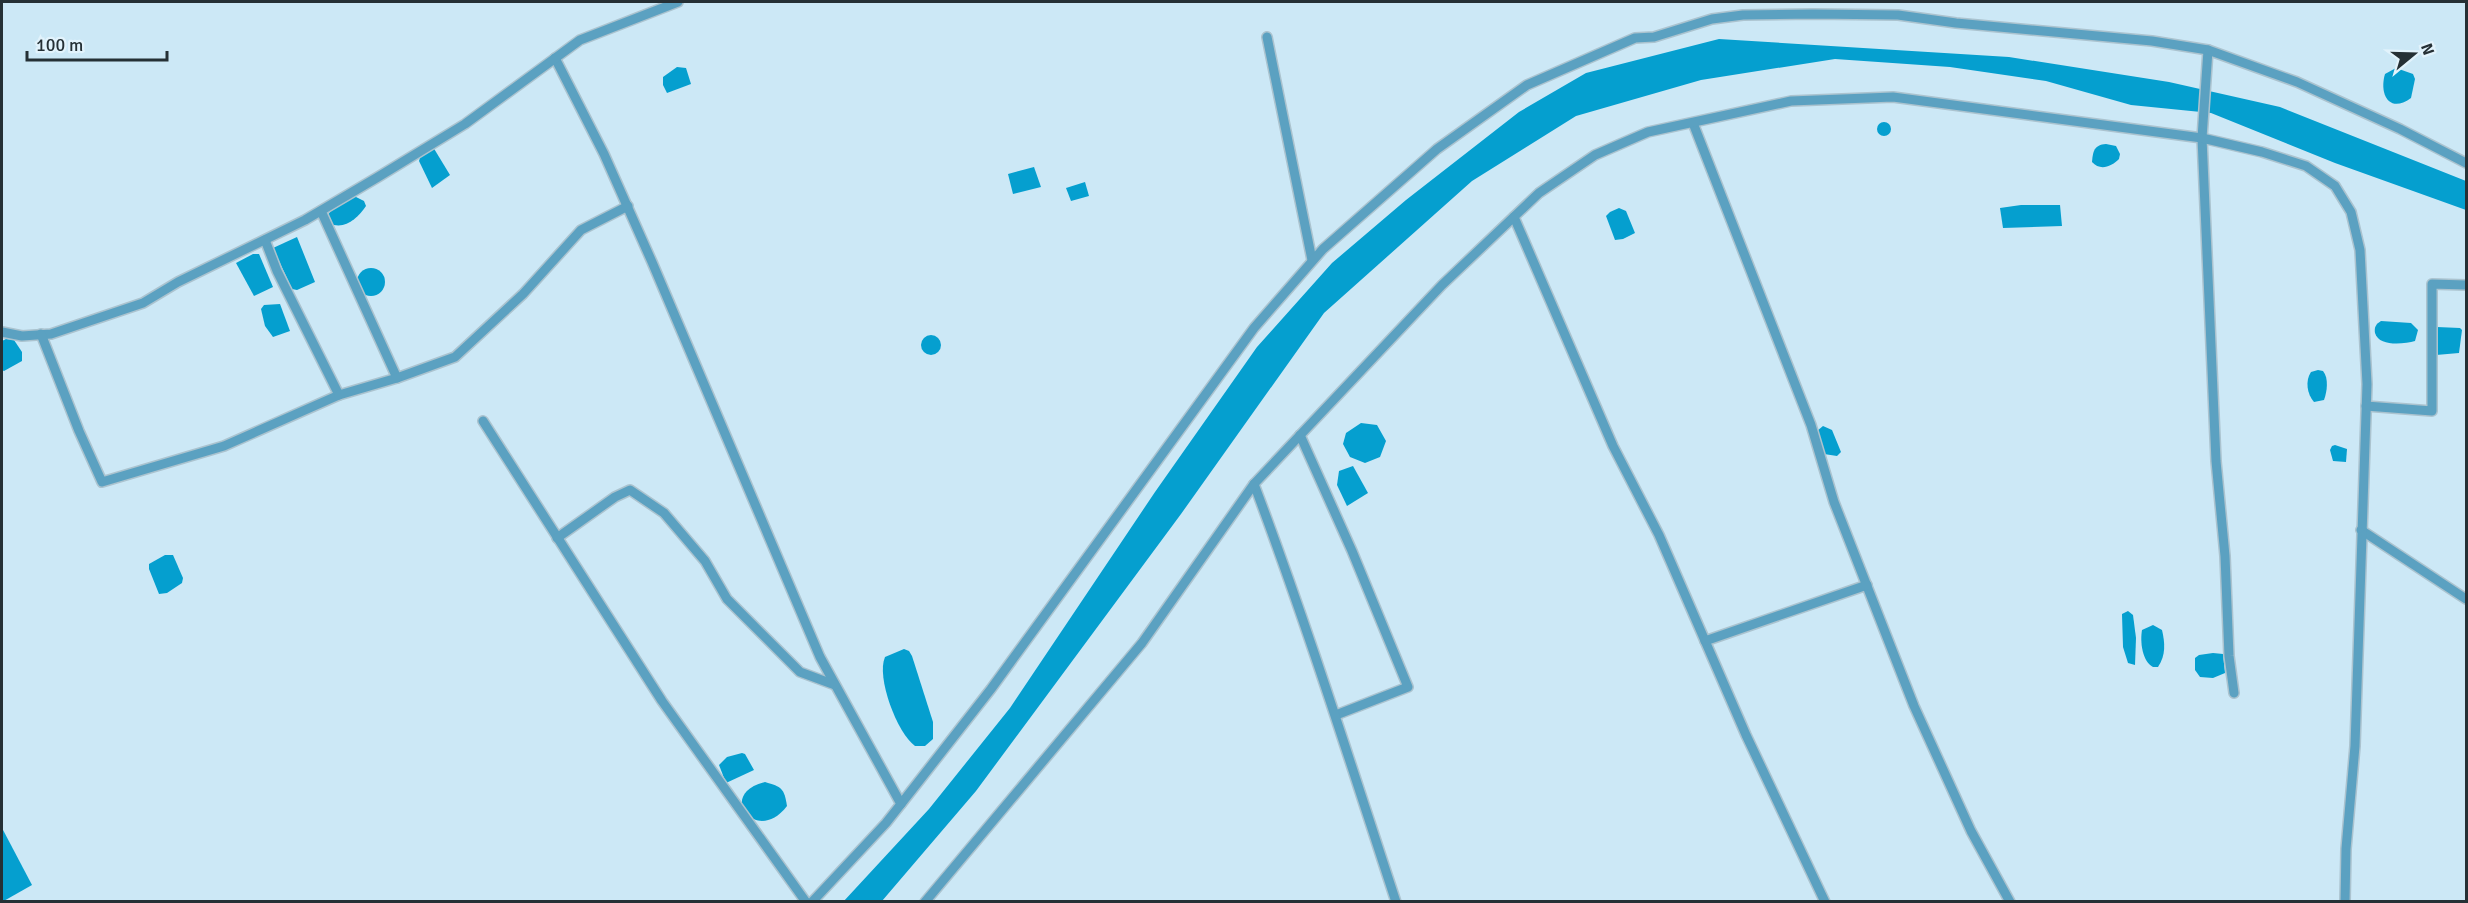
<svg xmlns="http://www.w3.org/2000/svg" width="2468" height="903" viewBox="0 0 2468 903" font-family="Signika,sans-serif">
	<style>
		.water { fill: #059fcf }
		.lines { fill: none; stroke-linecap: round; stroke-linejoin: round }
		.street-casing { stroke: #abc3cf; stroke-width: 12 }
		.street { stroke: #5ba1c1; stroke-width: 9 }
	</style>
	<rect width="100%" height="100%" fill="#cce8f6"/>
	<g class="water">
		<path d="M 1719,39 L 2009,57 L 2169,82 L 2280,107 L 2466,181 L 2466,210 L 2335,163 L 2211,113 L 2131,105 L 2046,81 L 1950,67 L 1835,59 L 1701,80 L 1576,116 L 1472,181 L 1324,313 L 1181,514 L 976,791 L 882,901 L 843,902 L 929,809 L 1010,708 L 1155,492 L 1257,347 L 1332,263 L 1406,200 L 1519,112 L 1586,73 Z"/>
		<path d="M 677,67 L 686,68 L 691,84 L 667,93 L 663,85 L 663,77 Z"/>
		<path d="M 2396,68 L 2413,74 L 2415,79 L 2411,98 C 2389,114 2379,94 2385,74 Z"/>
		<circle cx="1884" cy="129" r="7"/>
		<path d="M 2106,144 L 2116,146 L 2120,154 L 2119,159 C 2111,167 2100,171 2092,162 C 2093,151 2094,145 2106,144 Z"/>
		<path d="M 433,147 L 450,175 L 432,188 L 419,161 L 422,151 Z"/>
		<path d="M 1034,167 L 1041,187 L 1013,194 L 1008,174 Z"/>
		<path d="M 1085,182 L 1089,196 L 1071,201 L 1066,188 Z"/>
		<path d="M 352,195 L 364,201 L 366,206 C 358,218 344,231 329,223 L 327,216 L 333,208 Z"/>
		<path d="M 2021,205 L 2060,205 L 2062,226 L 2003,228 L 2000,208 Z"/>
		<path d="M 1619,208 L 1626,211 L 1635,233 L 1623,239 L 1615,240 L 1606,216 L 1610,212 Z"/>
		<path d="M 297,237 L 315,282 L 297,290 L 292,289 L 273,248 Z"/>
		<path d="M 253,254 L 259,254 L 273,287 L 254,296 L 236,263 Z"/>
		<circle cx="371" cy="282" r="14"/>
		<path d="M 280,304 L 290,331 L 273,337 L 265,326 L 261,309 L 264,305 Z"/>
		<path d="M 2381,321 L 2411,323 L 2418,330 L 2415,341 C 2404,344 2379,347 2375,333 C 2374,327 2376,324 2381,321 Z"/>
		<path d="M 2437,327 L 2460,328 L 2462,330 L 2459,353 L 2436,355 Z"/>
		<circle cx="931" cy="345" r="10"/>
		<path d="M 6,339 L 14,340 L 22,352 L 22,361 L 4,371 L 2,370 L 2,341 Z"/>
		<path d="M 2318,370 L 2323,371 C 2329,378 2327,392 2324,400 L 2314,402 C 2307,394 2305,381 2311,372 Z"/>
		<path d="M 1361,423 L 1377,425 L 1386,441 L 1380,457 L 1365,463 L 1350,457 L 1343,444 L 1346,433 Z"/>
		<path d="M 1823,426 L 1832,430 L 1841,452 L 1837,456 L 1824,454 L 1817,431 Z"/>
		<path d="M 2335,445 L 2347,449 L 2346,462 L 2333,461 L 2330,450 L 2332,446 Z"/>
		<path d="M 1353,466 L 1368,493 L 1347,506 L 1337,485 L 1339,471 Z"/>
		<path d="M 165,555 L 173,555 L 183,578 L 182,583 L 167,593 L 159,594 L 149,569 L 149,564 Z"/>
		<path d="M 2128,611 L 2133,615 L 2136,638 L 2135,665 L 2128,663 L 2123,647 L 2122,614 Z"/>
		<path d="M 2153,625 L 2162,630 C 2165,643 2166,655 2158,667 L 2153,667 C 2142,661 2140,642 2142,630 Z"/>
		<path d="M 904,649 L 909,651 L 912,656 L 933,722 L 933,739 L 925,746 L 915,746 C 897,733 876,677 885,657 Z"/>
		<path d="M 2213,653 L 2223,654 L 2225,673 L 2213,678 L 2200,677 L 2195,670 L 2195,658 L 2199,655 Z"/>
		<path d="M 742,753 L 745,754 L 754,770 L 726,783 L 719,765 L 727,757 Z"/>
		<path d="M 765,782 C 782,787 784,788 787,806 C 757,846 715,794 765,782 Z"/>
		<path d="M 2,828 L 32,885 L 2,902 Z"/>
	</g>
	<g class="lines">
		<defs>
			<g id="street">
				<path d="M 1267,37 L 1312,260"/>
				<path d="M 2208,50 L 2202,138 L 2216,461 L 2225,556 L 2229,656 L 2234,693"/>
				<path d="M 555,58 L 604,154 L 652,262 L 820,657 L 901,804 L 886,823 L 812,902"/>
				<path d="M 1693,123 L 1811,425 L 1834,502 L 1914,706 L 1971,831 L 2010,902"/>
				<path d="M 321,211 L 397,378 L 455,357 L 523,294 L 581,230 L 628,206"/>
				<path d="M 1514,217 L 1613,446 L 1659,535 L 1746,735 L 1825,902"/>
				<path d="M 2,332 L 22,336 L 51,334 L 143,303 L 178,282 L 305,220 L 378,177 L 465,124 L 580,40 L 678,2"/>
				<path d="M 41,334 L 79,431 L 102,482 L 224,446 L 339,395 L 277,271 L 265,240"/>
				<path d="M 339,395 L 397,378"/>
				<path d="M 2366,406 L 2432,411 L 2432,284 L 2466,285"/>
				<path d="M 483,421 L 662,701 L 806,902"/>
				<path d="M 1300,435 L 1352,551 L 1408,687 L 1336,715"/>
				<path d="M 1254,484 C 1306,622 1350,762 1396,902"/>
				<path d="M 2361,530 L 2466,599"/>
				<path d="M 557,538 L 615,497 L 630,490 L 664,513 L 705,561 L 727,599 L 800,672 L 835,685"/>
				<path d="M 1705,641 L 1867,585"/>
				<path d="M 901,804 L 991,689 L 1254,328 L 1323,249 L 1437,149 L 1527,85 L 1635,38 L 1654,37 L 1712,19 L 1743,15 L 1813,14 L 1898,15 L 1956,23 L 2152,41 L 2208,50 L 2297,82 L 2400,129 L 2466,163"/>
				<path d="M 925,902 L 1142,643 L 1254,484 L 1442,285 L 1539,193 L 1595,155 L 1648,132 L 1791,101 L 1893,97 L 2202,138 L 2262,152 L 2306,166 L 2335,186 L 2351,212 L 2360,250 L 2367,384 L 2355,746 L 2346,849 L 2345,902"/>
			</g>
		</defs>
		<use href="#street" class="street-casing"/>
		<use href="#street" class="street"/>
	</g>
	<rect width="2468" height="903" fill="none" stroke="#253035" stroke-width="6"/>
	<g transform="translate(2414 54) rotate(71)" stroke="#e2f3fc" stroke-width="4.5" paint-order="stroke">
	<path d="M0-4.5L10 22L0 15L-10 22Z" fill="#253035"/>
	<text y="-9" font-size="16" font-weight="bold" text-anchor="middle" fill="#253035">N</text>
	</g>
	<path d="M27 51v9h140v-9" fill="none" stroke="#253035" stroke-width="3"/>
	<text x="36" y="51" font-size="18" fill="#253035" stroke="#e2f3fc" stroke-width="4.5" paint-order="stroke">100 m</text>
</svg>
